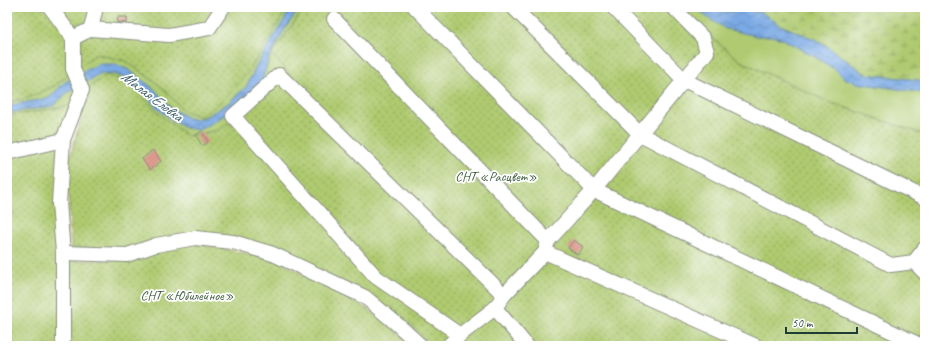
<svg xmlns="http://www.w3.org/2000/svg" width="932" height="353" viewBox="0 0 932 353" font-family="Caveat,sans-serif">
	<style>
		.green { fill: #afca70; stroke: #678452 }
		.wetland { fill: url(#wetland-marsh); stroke: #678452 }
		.garden { fill: url(#garden-dots); stroke: #678452 }
		.water { fill: url(#water-waves); stroke: #4c738c }
		.building { fill: url(#building-hatch) }
		.lines { fill: none; stroke-linecap: round; stroke-linejoin: round }
		.minor-casing { stroke: #89907f; stroke-width: 16 }
		.minor { stroke: #fff; stroke-width: 14 }
		.labels { text-anchor: middle; stroke-width: 3.5; stroke-linejoin: round; paint-order: stroke }
		.park-label { font-size: 14px; fill: #436043; stroke: #fff }
		.water-label { font-size: 15px; font-style: italic; fill: #3a5d69; stroke: #fff }
	</style>
	<defs>
		<pattern id="wetland-marsh" width="20" height="14" patternUnits="userSpaceOnUse"><rect width="20" height="14" fill="#afca70"/><path d="M1 5h8M5 5V1M11 12h8M15 12V8" fill="none" stroke="#8ea55d"/></pattern>
		<pattern id="garden-dots" width="8" height="8" patternUnits="userSpaceOnUse"><rect width="8" height="8" fill="#afca70"/><path d="M2 2h.1M6 6h.1" fill="none" stroke="#8ea55d" stroke-width="1.8" stroke-linecap="round"/></pattern>
		<pattern id="water-waves" width="16" height="10" patternUnits="userSpaceOnUse"><rect width="16" height="10" fill="#7aa9e4"/><path d="M0 5q4-4 8 0t8 0" fill="none" stroke="#638bba"/></pattern>
		<pattern id="building-hatch" width="6" height="6" patternUnits="userSpaceOnUse"><rect width="6" height="6" fill="#dd8c80"/><path d="M-1 1l2-2M0 6l6-6M5 7l2-2" fill="none" stroke="#b3746a"/></pattern>
	</defs>
	<rect width="100%" height="100%" fill="#fff"/>
	<filter id="ink" filterUnits="userSpaceOnUse"><feTurbulence type="fractalNoise" baseFrequency=".025" numOctaves="2"/><feDisplacementMap in="SourceGraphic" scale="8" xChannelSelector="R" yChannelSelector="G"/><feConvolveMatrix kernelMatrix="1 2 1 2 8 2 1 2 1" color-interpolation-filters="sRGB"/></filter>
	<filter id="wash" filterUnits="userSpaceOnUse"><feTurbulence type="fractalNoise" baseFrequency=".012" numOctaves="4" result="noise"/><feDisplacementMap in="SourceGraphic" scale="16" xChannelSelector="R" yChannelSelector="G"/><feGaussianBlur stdDeviation="0.9" result="paint"/><feColorMatrix in="noise" values="0 0 0 0 0 0 0 0 0 0 0 0 0 0 0 0 0 1.4 0 .05"/><feComposite in="paint" operator="in"/></filter>
	<g filter="url(#wash)">
		<rect width="100%" height="100%" fill="#f3e4ca"/>
		<g class="green">
			<path d="M 288,7 L 292,7 L 257,65 L 246,87 L 227,104 L 204,118 L 190,119 L 172,109 L 154,89 L 129,70 L 115,64 L 64,83 L 49,98 L 7,106 L 7,102 L 28,98 L 96,54 L 126,61 L 162,87 L 184,111 L 249,71 Z"/>
			<path d="M 300,7 L 305,7 L 272,54 L 289,73 L 264,96 L 219,130 L 187,136 L 161,116 L 130,83 L 90,86 L 71,106 L 7,116 L 7,113 L 53,106 L 68,92 L 101,74 L 113,74 L 129,79 L 144,93 L 157,108 L 199,130 L 215,121 L 238,106 L 262,81 L 269,58 L 283,32 Z"/>
			<path d="M 675,7 L 695,7 L 708,18 L 749,34 L 757,36 L 772,36 L 783,39 L 817,58 L 836,70 L 844,78 L 857,83 L 925,93 L 925,135 L 829,102 L 740,61 Z"/>
			<path d="M 711,7 L 728,7 L 732,12 L 718,11 Z"/>
		</g>
		<path class="wetland" d="M 728,7 L 925,7 L 925,81 L 865,74 L 821,42 L 780,25 L 761,12 L 747,10 L 732,12 Z"/>
		<g class="garden">
			<path d="M 7,7 L 288,7 L 249,71 L 225,98 L 202,117 L 184,111 L 162,87 L 126,61 L 96,54 L 56,85 L 28,98 L 7,102 Z"/>
			<path d="M 305,7 L 675,7 L 740,61 L 829,102 L 925,135 L 925,346 L 430,346 L 409,324 L 358,288 L 234,239 L 115,251 L 71,248 L 67,168 L 90,86 L 107,75 L 130,83 L 161,116 L 187,136 L 219,130 L 264,96 L 289,73 L 272,54 Z"/>
			<path d="M 71,106 L 60,133 L 68,261 L 117,260 L 169,245 L 192,243 L 276,259 L 371,311 L 416,346 L 7,346 L 7,116 Z"/>
		</g>
		<g class="water">
			<path d="M 292,7 L 300,7 L 283,32 L 269,58 L 262,81 L 238,106 L 215,121 L 199,130 L 185,128 L 172,120 L 157,108 L 144,93 L 129,79 L 113,74 L 101,74 L 68,92 L 53,106 L 7,113 L 7,106 L 49,98 L 64,83 L 80,73 L 99,64 L 115,64 L 129,70 L 154,89 L 172,109 L 190,119 L 204,118 L 227,104 L 246,87 L 257,65 Z"/>
			<path d="M 695,7 L 711,7 L 718,11 L 732,12 L 747,10 L 761,12 L 780,25 L 821,42 L 865,74 L 925,81 L 925,93 L 857,83 L 844,78 L 836,70 L 817,58 L 783,39 L 772,36 L 757,36 L 726,29 L 708,18 Z"/>
		</g>
		<g id="blocks">
			<g class="building">
				<path d="M 118,17 L 127,17 L 127,23 L 117,22 Z"/>
				<path d="M 202,131 L 208,142 L 202,146 L 196,135 Z"/>
				<path d="M 153,150 L 161,161 L 150,170 L 142,159 Z"/>
				<path d="M 574,240 L 583,247 L 578,255 L 568,248 Z"/>
			</g>
		</g>
	</g>
	<g filter="url(#ink)">
		<use href="#blocks" fill-opacity="0" stroke="#89907f" stroke-width="1"/>
		<g class="lines">
			<defs>
				<g id="minor">
					<path d="M 50,7 L 73,38 L 73,69 L 82,90 L 63,140 L 59,203 L 63,253 L 63,346"/>
					<path d="M 415,7 L 594,190 L 922,346"/>
					<path d="M 513,7 L 640,134 L 891,265 L 914,262 L 925,248"/>
					<path d="M 613,7 L 684,80 L 925,198"/>
					<path d="M 334,19 L 548,241"/>
					<path d="M 91,29 L 96,7"/>
					<path d="M 73,38 L 91,29 L 169,35 L 209,28 L 223,7"/>
					<path d="M 7,153 L 63,140"/>
					<path d="M 545,252 L 756,346"/>
					<path d="M 63,253 L 127,255 L 156,245 L 195,238 L 233,242 L 273,254 L 365,297 L 398,325 L 421,346"/>
					<path d="M 914,262 L 925,273"/>
					<path d="M 495,308 L 527,346"/>
					<path d="M 460,335 L 376,277 L 233,116 L 279,75 L 504,295"/>
					<path d="M 448,346 L 460,335 L 495,308 L 504,295 L 545,252 L 548,241 L 594,190 L 707,52 L 703,38 L 673,7"/>
				</g>
			</defs>
			<use href="#minor" class="minor-casing"/>
			<use href="#minor" class="minor"/>
		</g>
	</g>
	<g class="labels">
		<g class="park-label">
			<text x="496" y="181">СНТ «Расцвет»</text>
			<text x="187" y="300">СНТ «Юбилейное»</text>
		</g>
		<g class="water-label">
			<text transform="translate(152 96) rotate(37)" y="5">Малая Еловка</text>
		</g>
	</g>
	<rect width="932" height="353" fill="none" stroke="#fff" stroke-width="24"/>
	<path d="M786 327v6h71v-6" fill="none" stroke="#1f3d34" stroke-width="2"/>
	<text x="792" y="327" font-size="12" fill="#1f3d34" stroke="#ffffff" stroke-width="3" paint-order="stroke">50 m</text>
</svg>
